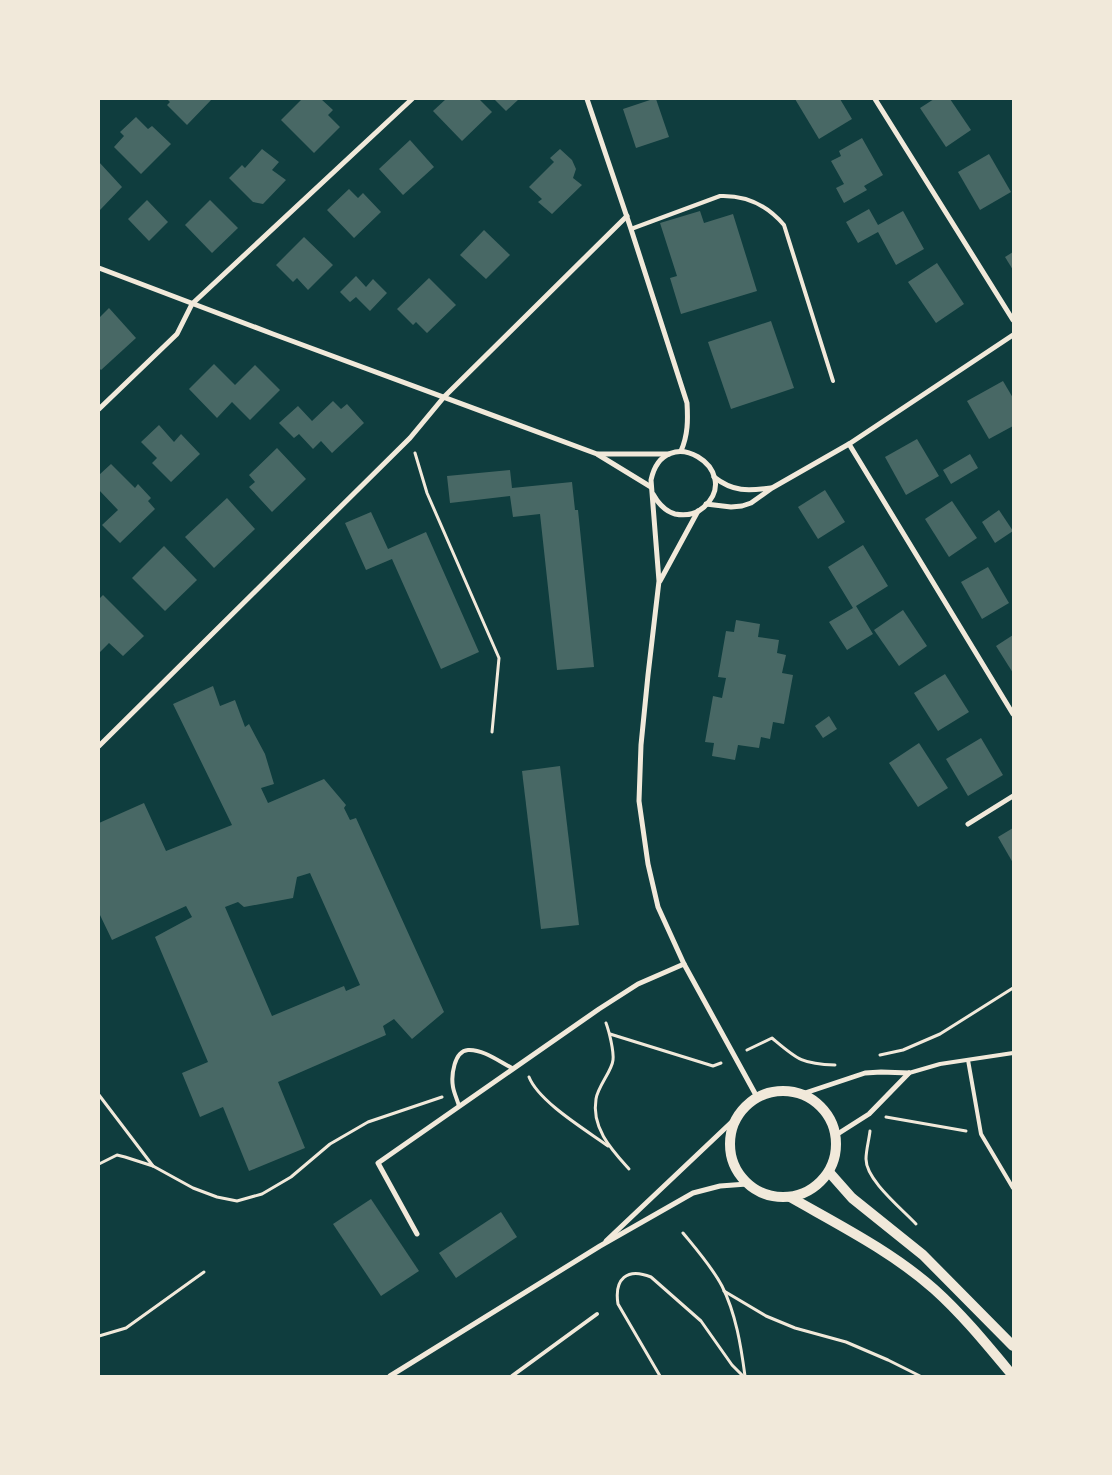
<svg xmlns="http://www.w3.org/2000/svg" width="1112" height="1475" viewBox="0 0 1112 1475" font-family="'Roboto Condensed',sans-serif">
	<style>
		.building { fill: #486865; fill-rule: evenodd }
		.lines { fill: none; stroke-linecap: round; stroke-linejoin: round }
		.path { stroke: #f1e9da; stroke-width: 3 }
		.service { stroke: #f1e9da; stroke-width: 4 }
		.minor { stroke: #f1e9da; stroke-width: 5 }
		.secondary { stroke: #f1e9da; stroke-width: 10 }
	</style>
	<rect width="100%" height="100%" fill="#0f3d3e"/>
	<g class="building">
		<path d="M 167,99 L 212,99 L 187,125 L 167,105 L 170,102 Z"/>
		<path d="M 302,99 L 321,99 L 333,110 L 328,115 L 340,127 L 314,153 L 281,120 Z"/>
		<path d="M 446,99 L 479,99 L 492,112 L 462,141 L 433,111 Z"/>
		<path d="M 494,99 L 519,99 L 506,111 Z"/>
		<path d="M 653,99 L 656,99 L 669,137 L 636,148 L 623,109 Z"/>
		<path d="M 795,99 L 840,99 L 852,119 L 819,139 Z"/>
		<path d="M 934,99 L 950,99 L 971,130 L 946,147 L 920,108 Z"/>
		<path d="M 136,117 L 148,129 L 152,126 L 171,144 L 141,174 L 114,147 L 124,136 L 120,132 Z"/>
		<path d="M 862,138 L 883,175 L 864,186 L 867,190 L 844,203 L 836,188 L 844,184 L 831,161 L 841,156 L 839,151 Z"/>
		<path d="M 410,140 L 434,167 L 403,195 L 379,169 Z"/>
		<path d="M 262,149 L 279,162 L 272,170 L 286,180 L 263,204 L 253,202 L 229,178 L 242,165 L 245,168 Z"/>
		<path d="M 560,149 L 572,160 L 576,169 L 573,178 L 582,185 L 552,214 L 538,202 L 542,199 L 529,187 L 554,162 L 550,158 Z"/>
		<path d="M 989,154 L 1011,192 L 980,210 L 958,172 Z"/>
		<path d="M 99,162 L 122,187 L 100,210 L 99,210 Z"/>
		<path d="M 349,189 L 358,198 L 363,193 L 381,212 L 354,238 L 327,210 Z"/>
		<path d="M 147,200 L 168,222 L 149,241 L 128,219 Z"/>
		<path d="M 210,200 L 238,228 L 212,253 L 185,225 Z"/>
		<path d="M 869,209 L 878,225 L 903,211 L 924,249 L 896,265 L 878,232 L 858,243 L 846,222 Z"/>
		<path d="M 700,211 L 704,223 L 733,214 L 757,291 L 681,314 L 670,278 L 677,276 L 660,223 Z"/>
		<path d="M 484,230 L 510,255 L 486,279 L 460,255 Z"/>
		<path d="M 304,237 L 333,265 L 308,290 L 297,278 L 293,282 L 276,265 Z"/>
		<path d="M 1013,252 L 1013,270 L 1005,257 Z"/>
		<path d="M 937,263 L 964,304 L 936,323 L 908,282 Z"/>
		<path d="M 356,276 L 366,287 L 373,279 L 387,293 L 370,311 L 356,297 L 350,302 L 340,292 Z"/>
		<path d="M 429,278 L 456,305 L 427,333 L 416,322 L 413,325 L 397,309 Z"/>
		<path d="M 109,308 L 136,338 L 101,370 L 99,368 L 99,318 Z"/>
		<path d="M 771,321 L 794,388 L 731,409 L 708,342 Z"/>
		<path d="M 214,364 L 235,385 L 255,365 L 280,390 L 250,420 L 232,402 L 217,418 L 189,389 Z"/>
		<path d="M 1003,381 L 1013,398 L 1013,426 L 989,439 L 967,401 Z"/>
		<path d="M 333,401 L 341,409 L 347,404 L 364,423 L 332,453 L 321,441 L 313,449 L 299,434 L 294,438 L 279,423 L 298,406 L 312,421 Z"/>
		<path d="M 159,425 L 174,442 L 181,434 L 200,454 L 171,482 L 152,463 L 157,458 L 141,442 Z"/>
		<path d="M 917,439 L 939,476 L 906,495 L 885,457 Z"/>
		<path d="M 277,448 L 306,479 L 272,512 L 249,487 L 255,482 L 249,475 Z"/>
		<path d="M 970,454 L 978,468 L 951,484 L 943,470 Z"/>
		<path d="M 111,464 L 135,488 L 138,484 L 151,498 L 148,501 L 155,509 L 120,543 L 102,525 L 118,510 L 99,490 L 99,475 Z"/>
		<path d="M 510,470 L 512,488 L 572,482 L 575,510 L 578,510 L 594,667 L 557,670 L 540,514 L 513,517 L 510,496 L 450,503 L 447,476 Z"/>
		<path d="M 825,490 L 845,522 L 818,539 L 798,507 Z"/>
		<path d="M 227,498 L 255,529 L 214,568 L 185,537 Z"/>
		<path d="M 952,501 L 977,538 L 949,557 L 925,519 Z"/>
		<path d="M 999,510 L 1013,531 L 995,543 L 982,522 Z"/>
		<path d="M 371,512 L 388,549 L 426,532 L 479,652 L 441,669 L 392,559 L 366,570 L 345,523 Z"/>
		<path d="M 863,545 L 888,586 L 856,606 L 873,634 L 847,650 L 829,622 L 853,608 L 828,567 Z"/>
		<path d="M 164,546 L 197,580 L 165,611 L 132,578 Z"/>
		<path d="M 988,567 L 1009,603 L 982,619 L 961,582 Z"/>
		<path d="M 103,595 L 144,636 L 123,656 L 109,643 L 99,653 L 99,599 Z"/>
		<path d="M 903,610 L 927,646 L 899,666 L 874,630 Z"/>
		<path d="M 736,620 L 760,624 L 758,637 L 779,640 L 777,653 L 786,655 L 782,673 L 793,675 L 784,724 L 773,722 L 770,739 L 761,737 L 759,748 L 738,745 L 735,760 L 712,756 L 714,743 L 705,742 L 713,696 L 722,698 L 726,678 L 718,677 L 726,631 L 734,632 Z"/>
		<path d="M 1013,635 L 1013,673 L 996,646 Z"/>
		<path d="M 945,674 L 969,712 L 938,731 L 914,693 Z"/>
		<path d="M 213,686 L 220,706 L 235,700 L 245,727 L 249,724 L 265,754 L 274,784 L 261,788 L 268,803 L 324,779 L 346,805 L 344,808 L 350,820 L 356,818 L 444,1012 L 412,1039 L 394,1019 L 383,1026 L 386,1035 L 278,1082 L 305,1148 L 249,1171 L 223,1107 L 200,1117 L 182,1073 L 208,1062 L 155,937 L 192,917 L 186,906 L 112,940 L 99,913 L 99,823 L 144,803 L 166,851 L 232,825 L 173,704 ZM 310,873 L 360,985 L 346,991 L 344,986 L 272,1016 L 225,907 L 238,902 L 244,907 L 293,898 L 297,877 Z"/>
		<path d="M 829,716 L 837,729 L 823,738 L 815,726 Z"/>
		<path d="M 981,738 L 1003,775 L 968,796 L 946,759 Z"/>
		<path d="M 919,743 L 948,788 L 918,807 L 889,763 Z"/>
		<path d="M 560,766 L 579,925 L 541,929 L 522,771 Z"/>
		<path d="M 1013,828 L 1013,863 L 998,837 Z"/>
		<path d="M 371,1199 L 419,1271 L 381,1296 L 333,1224 Z"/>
		<path d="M 501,1212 L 517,1237 L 456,1278 L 439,1253 Z"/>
	</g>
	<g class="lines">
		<g class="path">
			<path d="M 415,453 L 427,493 L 499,658 L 492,732"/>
			<path d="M 606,1023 C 609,1031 614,1051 613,1060 C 612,1071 598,1086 596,1099 C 591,1128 612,1150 629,1169"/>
			<path d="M 610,1034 L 713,1066 L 721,1063"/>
			<path d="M 747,1050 L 772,1038 C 797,1059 801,1064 835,1065"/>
			<path d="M 880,1055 L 903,1050 L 940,1034 L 1013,988"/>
			<path d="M 529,1077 C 539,1102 586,1130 608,1146"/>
			<path d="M 99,1095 L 153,1166"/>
			<path d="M 886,1117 L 966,1131"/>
			<path d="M 870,1131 C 869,1140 866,1150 866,1159 C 866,1180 901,1208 916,1224"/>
			<path d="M 99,1164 L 117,1155 L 125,1157 L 153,1166 L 193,1188 L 217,1197 L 237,1201 L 262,1194 L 291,1177 L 330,1144 L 368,1122 L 442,1097"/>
			<path d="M 683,1233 C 697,1250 712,1267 722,1286 C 736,1314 741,1346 745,1376"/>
			<path d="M 724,1291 L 766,1316 L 795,1328 L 846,1342 L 888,1360 L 920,1376"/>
			<path d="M 99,1336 L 126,1328 L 204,1272"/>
			<path d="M 660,1376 L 618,1304 C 614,1279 627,1267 651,1277 L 701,1321 L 732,1365 L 743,1376"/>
		</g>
		<g class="service">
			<path d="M 631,229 L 720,196 C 746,195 767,205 784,225 L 833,381"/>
			<path d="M 968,1060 L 981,1134 L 1013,1188"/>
			<path d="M 909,1073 L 940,1064 L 1013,1053"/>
			<path d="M 459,1106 C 457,1099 454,1093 453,1087 C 451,1076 454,1051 468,1050 C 483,1049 500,1062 512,1068"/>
			<path d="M 512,1376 L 597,1314"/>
		</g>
		<g class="minor">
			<path d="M 587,99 L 631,229 L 687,403 C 688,420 688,435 681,451"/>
			<path d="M 875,99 L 1013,320"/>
			<path d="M 99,268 L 273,334 L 597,454 L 651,487"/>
			<path d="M 99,409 L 177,334 L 192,304 L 412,99"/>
			<path d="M 849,444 L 1013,714"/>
			<path d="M 598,454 L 669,454"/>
			<path d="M 714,477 C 733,492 748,491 771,488"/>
			<path d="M 653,494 C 658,503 664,511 675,514 C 685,516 696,514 704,507 C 745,470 664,419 651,480 L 659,581 L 648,675 L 641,745 L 639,801 L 648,864 L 658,907 L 684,964 L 757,1097"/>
			<path d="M 706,504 L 731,507 L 742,506 L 751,503 L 772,488 L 849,444 L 1013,335"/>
			<path d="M 660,581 L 698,511"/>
			<path d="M 99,746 L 410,438 L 444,397 L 627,216"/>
			<path d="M 968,824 L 1013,796"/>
			<path d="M 802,1094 L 865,1073 L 881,1072 L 909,1073"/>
			<path d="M 836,1135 L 869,1114 L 909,1073"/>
			<path d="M 417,1234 L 378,1163 L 599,1009 L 638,984 L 684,964"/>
			<path d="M 606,1241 L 737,1117"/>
			<path d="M 390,1376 L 600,1246 L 693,1193 L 720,1186 L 747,1184"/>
		</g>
		<g class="secondary">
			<circle cx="783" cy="1144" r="53"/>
			<path d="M 829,1172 L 852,1198 L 923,1255 L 1013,1346"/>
			<path d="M 790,1197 C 839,1225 891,1251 934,1289 C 963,1315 988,1346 1013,1376"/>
		</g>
	</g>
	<rect width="1112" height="1475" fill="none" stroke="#f1e9da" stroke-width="200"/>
</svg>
